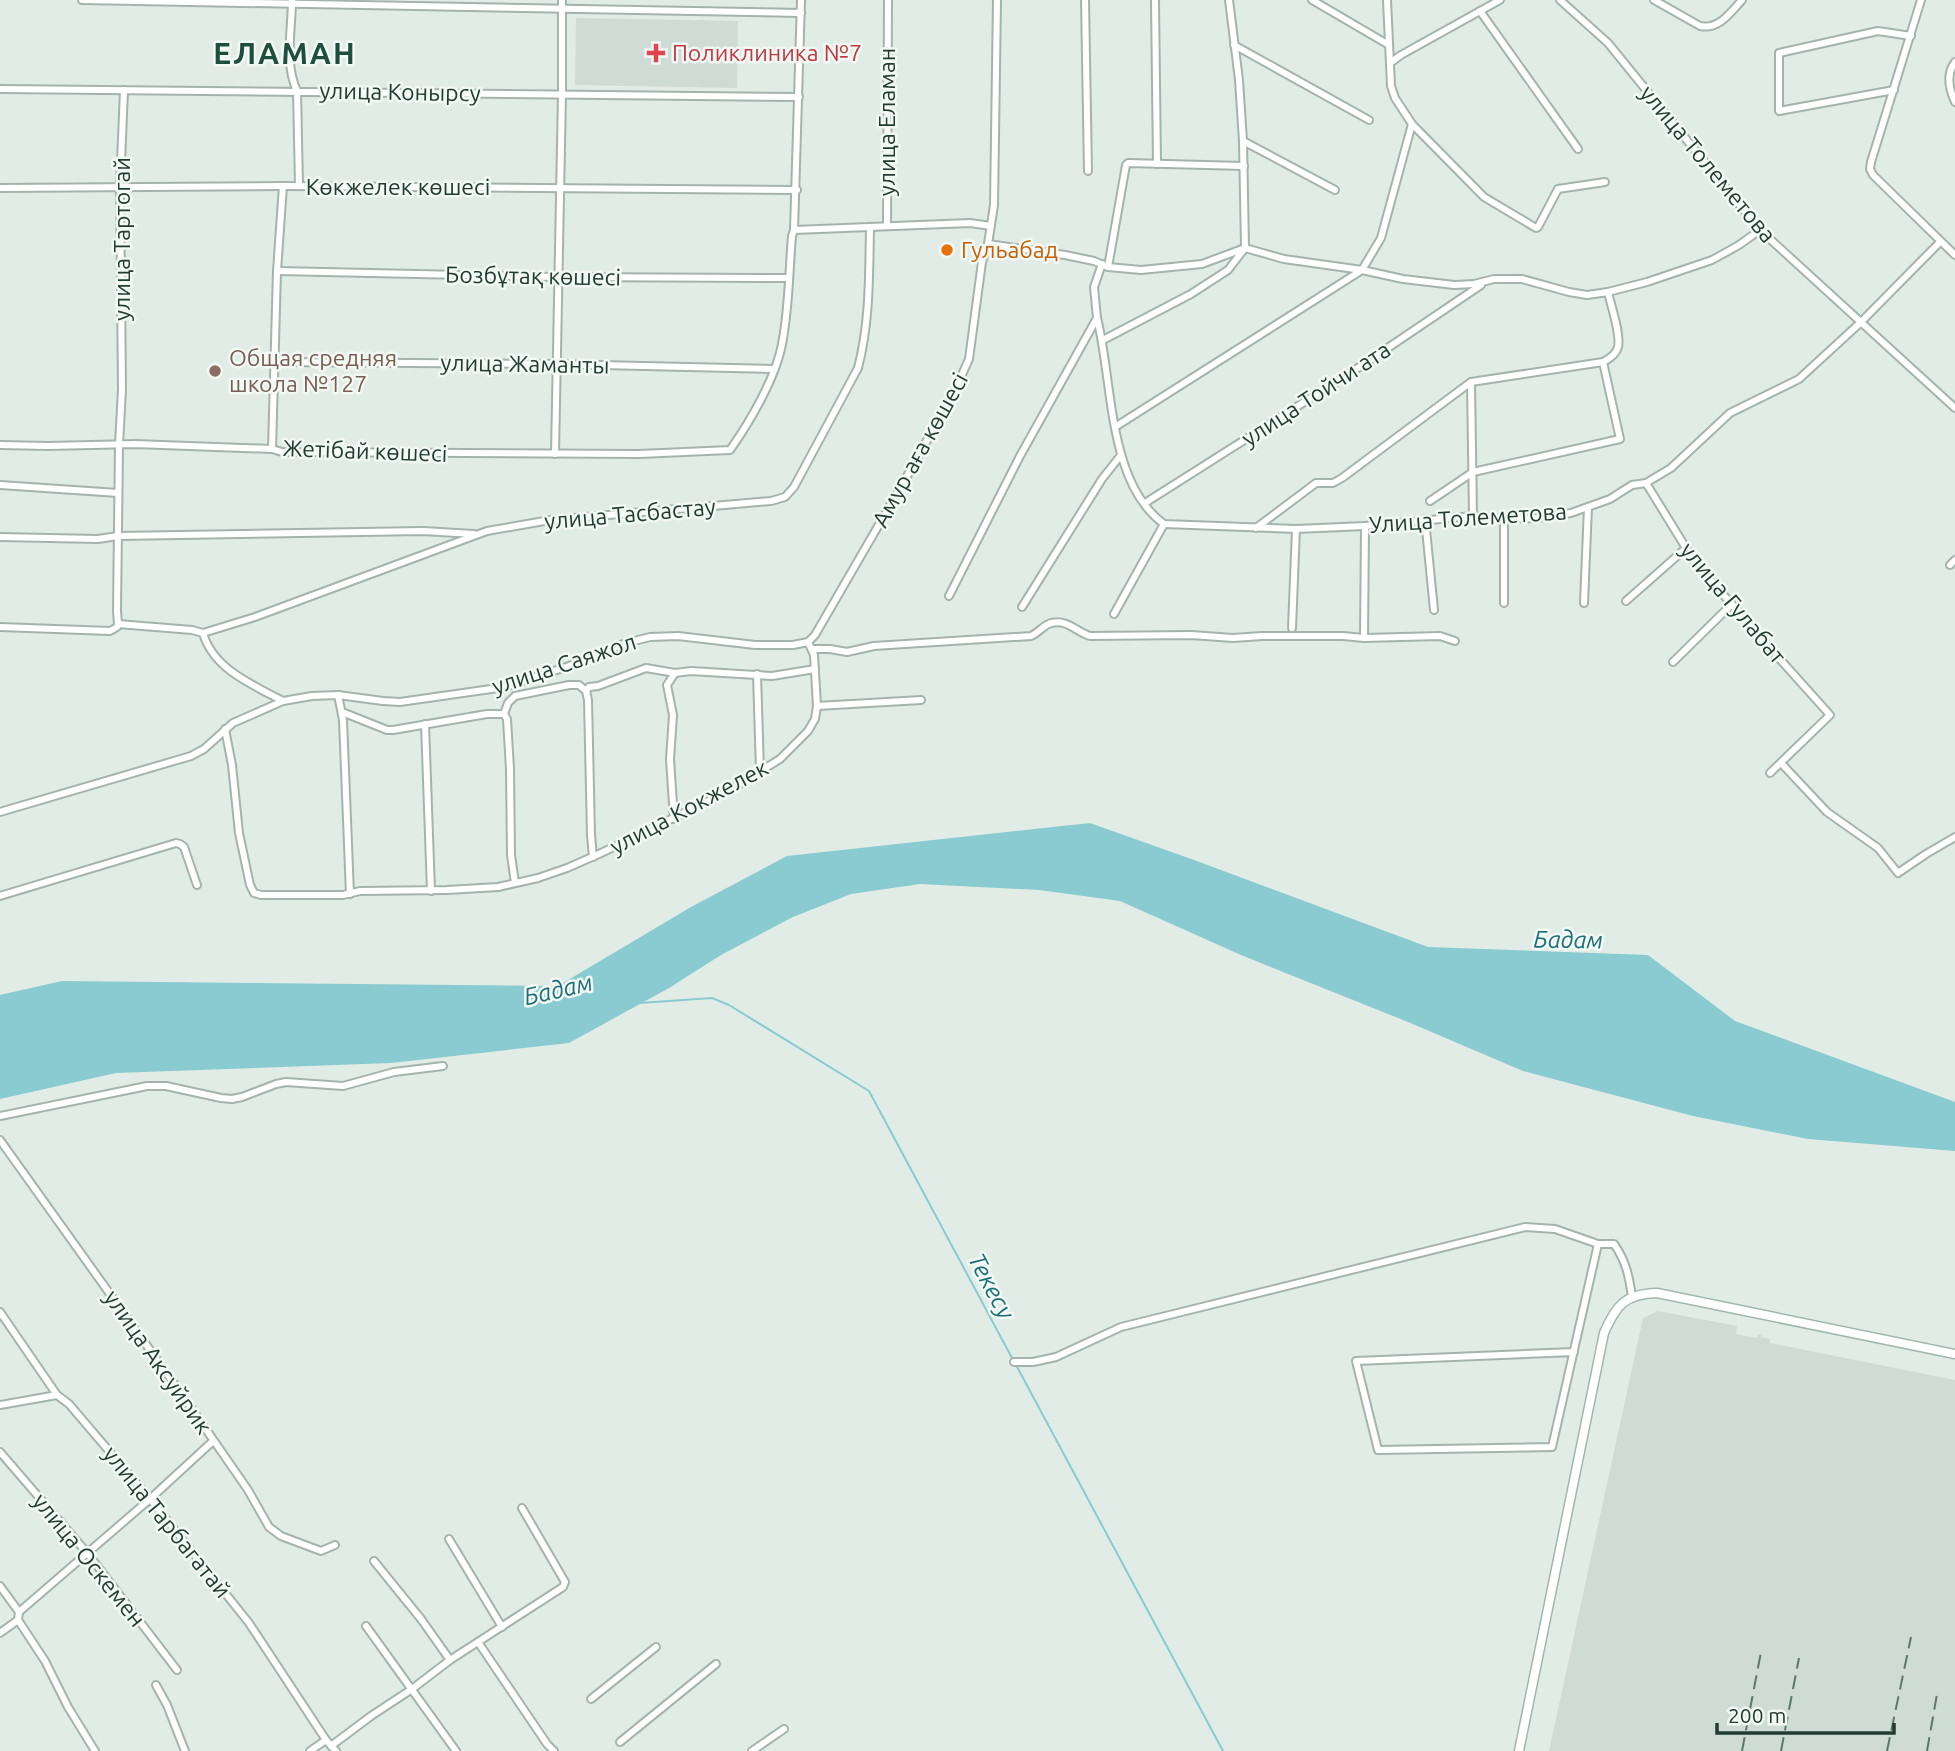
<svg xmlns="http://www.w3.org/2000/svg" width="1955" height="1751" viewBox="0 0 1955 1751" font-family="Ubuntu,sans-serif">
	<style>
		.built { fill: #cfdbd5 }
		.water { fill: #89cbd0 }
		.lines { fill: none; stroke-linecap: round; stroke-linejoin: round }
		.stream { stroke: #89cbd0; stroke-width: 2 }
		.street-casing { stroke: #a4b4ad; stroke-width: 10 }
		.secondary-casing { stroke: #a0b7ad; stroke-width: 11 }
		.street { stroke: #fff; stroke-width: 6 }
		.secondary { stroke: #fff; stroke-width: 8 }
		.rail { stroke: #5c786e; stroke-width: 2; stroke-dasharray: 14 7; stroke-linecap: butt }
		.health-dot { fill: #e0444e; stroke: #f2f8f4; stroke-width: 2.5 }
		.food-dot { fill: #e8710a; stroke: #f2f8f4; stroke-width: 2.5 }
		.education-dot { fill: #8d6e63; stroke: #f2f8f4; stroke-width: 2.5 }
		.labels { text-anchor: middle; stroke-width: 5; stroke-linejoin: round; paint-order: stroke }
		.health-label { font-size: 23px; fill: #be3a42; stroke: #f2f8f4; text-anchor: start }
		.street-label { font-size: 23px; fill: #223c33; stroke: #f2f8f4 }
		.food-label { font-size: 23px; fill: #c56008; stroke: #f2f8f4; text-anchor: start }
		.education-label { font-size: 23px; fill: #785e54; stroke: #f2f8f4; text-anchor: start }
		.water-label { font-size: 24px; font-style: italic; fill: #1c6f78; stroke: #f2f8f4 }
		.district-label { font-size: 30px; font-weight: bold; letter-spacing: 2px; fill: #1e4e3f; stroke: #f2f8f4 }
	</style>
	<rect width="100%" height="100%" fill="#e1ece6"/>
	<g class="built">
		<path d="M 576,18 L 738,21 L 737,88 L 575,85 Z"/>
		<path d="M 1658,1311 L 1737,1326 L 1736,1334 L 1757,1338 L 1759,1334 L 1761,1335 L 1761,1337 L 1770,1339 L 1770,1343 L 1955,1380 L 1955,1751 L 1549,1751 L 1643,1318 Z"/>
	</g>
	<path class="water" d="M 1090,823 L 1194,860 L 1428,947 L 1648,955 L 1735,1021 L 1955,1102 L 1955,1151 L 1808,1139 L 1693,1116 L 1523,1071 L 1408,1022 L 1241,955 L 1120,901 L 1039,890 L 920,884 L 851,894 L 793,917 L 721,955 L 669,988 L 569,1043 L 391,1063 L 116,1073 L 0,1099 L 0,995 L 62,981 L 558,986 L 691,907 L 787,856 Z"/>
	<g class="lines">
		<g class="stream">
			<path d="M 640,1003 L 712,998 L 729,1005 L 869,1091 L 1012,1358"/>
			<path d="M 1015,1363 L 1223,1751"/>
		</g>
		<defs>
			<g id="street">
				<path d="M 82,0 C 322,6 561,7 801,13"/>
				<path d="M 292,0 C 292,30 284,63 297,91 L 299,186"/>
				<path d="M 1085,0 L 1088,171"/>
				<path d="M 1155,0 L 1157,164"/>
				<path d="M 1312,0 L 1389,45"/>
				<path d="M 1387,0 L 1391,86 L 1395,98 L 1412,124 L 1484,197 L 1536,228 L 1538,227 L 1558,189 L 1605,182"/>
				<path d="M 1560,0 L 1608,43 L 1760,230 L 1955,408"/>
				<path d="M 1654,0 L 1700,26 C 1719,30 1731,12 1742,0"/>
				<path d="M 1921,0 L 1871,162 L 1870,169 L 1873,175 L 1955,255"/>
				<path d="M 1480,11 L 1578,149"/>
				<path d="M 1234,45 L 1369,120"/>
				<path d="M 1955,62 C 1946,74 1949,89 1955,102"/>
				<path d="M 1390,63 L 1401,55 L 1500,0"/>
				<path d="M 0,89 L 799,97"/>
				<path d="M 1894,90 L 1779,111 L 1779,53 L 1878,31 L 1911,36"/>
				<path d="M 1243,141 L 1335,190"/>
				<path d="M 0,188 L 283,186 L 797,190"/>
				<path d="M 887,226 L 888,0"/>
				<path d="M 794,230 L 970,223 L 991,226"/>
				<path d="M 988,244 L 1065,255 L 1094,261 L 1108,267 L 1141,270 L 1202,264 L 1245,248 L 1284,259 L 1362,270 L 1403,279 L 1454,285 L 1474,284 L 1494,279 L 1522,279 L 1569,292 L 1587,295 L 1608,292 L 1647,282 L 1712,260 L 1739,245 L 1760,230"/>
				<path d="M 1108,267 L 1126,165 L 1128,163 L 1244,166"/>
				<path d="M 277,271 L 558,277 L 789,278"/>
				<path d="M 1097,318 C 1113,380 1107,483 1164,524 L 1296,529 L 1365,526 L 1473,516 L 1504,519 L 1537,518 L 1571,513 L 1610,499 L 1632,485 L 1646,483 L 1671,468 L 1730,413 L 1799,379 L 1860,323 L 1940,242"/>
				<path d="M 1103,340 L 1191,294 L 1228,270 L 1245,248 L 1243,141 L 1239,80 L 1229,0"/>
				<path d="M 276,362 L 557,364 L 774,369"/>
				<path d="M 1471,382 L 1473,516"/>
				<path d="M 1115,427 L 1362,270 L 1381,238 L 1412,124"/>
				<path d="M 0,445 L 48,446 L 135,444 L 272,449 L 282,452 L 639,454 L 730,450 C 750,422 776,377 782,344 C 789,309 789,271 792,236 L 794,230 L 801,0"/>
				<path d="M 272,449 L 277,271 L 283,186"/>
				<path d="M 555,454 L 562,94 L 562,0"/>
				<path d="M 1646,483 L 1694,561 L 1760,637 L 1830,715 L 1770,773"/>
				<path d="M 0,485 L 118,493"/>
				<path d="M 1430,501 L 1473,472 L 1620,439 L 1603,362"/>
				<path d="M 1145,503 L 1361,366 L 1481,285"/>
				<path d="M 1425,519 L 1434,610"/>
				<path d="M 1256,528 L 1316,483 L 1333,483 L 1342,478 L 1471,382 L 1603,362 C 1609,359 1616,355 1618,347 C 1621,334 1611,306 1608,292"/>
				<path d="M 0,537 L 98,539 L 118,536 L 423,531 L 474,534"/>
				<path d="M 1950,565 L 1955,560"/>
				<path d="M 949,596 L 1020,456 L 1097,318 L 1094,287 L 1102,264"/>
				<path d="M 1626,601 L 1685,549"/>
				<path d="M 1504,603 L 1504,519"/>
				<path d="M 1584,603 L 1588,507"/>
				<path d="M 1022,607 L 1102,479 L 1121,455"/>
				<path d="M 1114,614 L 1164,524"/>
				<path d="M 118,624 L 117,611 L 119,445 L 122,389 L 120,187 L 124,90"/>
				<path d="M 0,627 L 110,631 L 117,627 L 118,624 L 192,630 L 203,633"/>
				<path d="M 1292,628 L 1296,529"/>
				<path d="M 1364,638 L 1365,526"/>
				<path d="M 812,649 L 830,649 L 847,652 L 874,646 L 1031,636 C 1038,633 1044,625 1051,623 C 1068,619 1076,632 1090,636 L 1191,635 L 1233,638 L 1262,636 L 1343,636 L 1364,638 L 1440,636 L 1455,641"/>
				<path d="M 1673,662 L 1732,604"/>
				<path d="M 757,674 L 760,771"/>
				<path d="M 586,691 L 588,700 L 591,835 L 593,857"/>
				<path d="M 586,691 L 589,687 L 598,686 L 646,668 L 675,673"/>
				<path d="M 338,695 L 343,720 L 350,894"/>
				<path d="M 283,701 C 253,685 213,669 203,633 L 255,617 L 487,531 L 550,520 L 771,501 L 785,497 L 794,487 L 858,368 C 870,322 869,275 870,228"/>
				<path d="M 817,706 L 921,700"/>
				<path d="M 342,712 L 387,730 L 393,730 L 487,714 L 504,714 L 507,719 L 510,769 L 511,855 L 515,883"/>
				<path d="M 504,714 L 508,703 L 515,696 L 569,685 L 579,685 L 586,691"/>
				<path d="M 425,724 L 431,891"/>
				<path d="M 225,729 L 232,765 L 239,833 L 250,885 L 254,893 L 261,895 L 343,895 L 360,891 L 447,890 L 498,887 L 538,878 L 567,868 L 599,854 L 727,792 L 780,759 L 808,731 L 815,719 L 817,706 L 814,655 L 808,642"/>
				<path d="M 1781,763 L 1827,812 L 1878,848 L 1898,873 L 1926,854 L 1955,837"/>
				<path d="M 0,812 L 191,756 L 204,749 L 233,723 L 283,701 L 312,696 L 338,695 L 383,701 L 400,702 L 505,687 L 569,666 L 626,643 L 650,637 L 678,636 L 755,645 L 793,645 L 808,642 L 815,635 L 910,471 L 956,388 L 969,359 L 982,262 L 988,244 L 994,205 L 997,0"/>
				<path d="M 674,819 L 670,759 L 673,715 L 667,685 L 675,673 L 691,671 L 772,676 L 815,669"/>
				<path d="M 0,896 L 176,843 L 180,844 L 184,847 L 197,885"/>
				<path d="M 0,1116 L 147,1086 L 166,1086 L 221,1098 L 232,1099 L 242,1097 L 276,1084 L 286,1082 L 343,1086 L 394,1072 L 443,1066"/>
				<path d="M 0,1140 L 185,1399 L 248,1490 L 269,1527 L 281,1536 L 321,1551 L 335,1545"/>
				<path d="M 0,1312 L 57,1395 L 69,1404 L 150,1499 L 249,1623 L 326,1740 L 336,1751"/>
				<path d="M 1574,1352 L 1356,1361 L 1378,1450 L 1552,1447 L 1598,1244"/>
				<path d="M 1014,1362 L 1033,1362 L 1056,1357 L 1121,1327 L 1525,1227 L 1555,1229 L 1598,1244 L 1614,1244 C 1626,1261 1629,1276 1632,1297"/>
				<path d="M 0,1405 L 57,1395"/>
				<path d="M 0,1452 L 88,1554 L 177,1670"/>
				<path d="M 449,1539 L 502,1627"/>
				<path d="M 374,1561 L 421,1619 L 450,1660"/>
				<path d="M 0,1586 L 19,1612 L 18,1620 L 45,1661 L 68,1707 L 95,1751"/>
				<path d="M 19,1612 L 150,1499 L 213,1441"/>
				<path d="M 366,1626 L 456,1751"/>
				<path d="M 0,1633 L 18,1620"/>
				<path d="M 478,1642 L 547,1744 L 554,1751"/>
				<path d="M 156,1685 L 167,1705 L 185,1751"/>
				<path d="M 591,1699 L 656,1647"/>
				<path d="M 620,1742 L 716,1664"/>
				<path d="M 331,1746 L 371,1716 L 412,1689 L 450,1660 L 563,1587 L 565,1582 L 522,1508"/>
				<path d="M 310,1751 L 326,1740"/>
				<path d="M 752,1751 L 784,1729"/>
			</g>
			<path id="secondary" d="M 1519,1751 L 1604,1333 C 1616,1305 1625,1294 1657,1293 L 1955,1354"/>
		</defs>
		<use href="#street" class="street-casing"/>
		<use href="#secondary" class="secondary-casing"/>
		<use href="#street" class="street"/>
		<use href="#secondary" class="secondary"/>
		<g class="rail">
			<path d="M 1742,1751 L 1761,1652"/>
			<path d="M 1781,1751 L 1799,1658"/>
			<path d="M 1887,1751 L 1911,1637"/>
			<path d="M 1927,1751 L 1937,1694"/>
		</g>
	</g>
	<path class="health-dot" d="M652.5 42.5h7v7h7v7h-7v7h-7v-7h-7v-7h7z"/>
	<circle class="food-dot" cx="947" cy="250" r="7"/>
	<circle class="education-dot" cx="215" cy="371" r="7"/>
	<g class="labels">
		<g class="health-label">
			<text x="672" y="61">Поликлиника №7</text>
		</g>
		<g class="street-label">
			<text transform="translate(400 92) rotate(1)" y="8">улица Конырсу</text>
			<text transform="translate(887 122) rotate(-90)" y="8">улица Еламан</text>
			<text transform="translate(1708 164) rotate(50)" y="8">улица Толеметова</text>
			<text x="398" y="195">Көкжелек көшесі</text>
			<text transform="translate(122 239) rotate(-90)" y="8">улица Тартогай</text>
			<text transform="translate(533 276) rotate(1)" y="8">Бозбұтақ көшесі</text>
			<text transform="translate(525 364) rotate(1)" y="8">улица Жаманты</text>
			<text transform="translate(1316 394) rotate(-33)" y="8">улица Тойчи ата</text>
			<text transform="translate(920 450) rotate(-61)" y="8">Амур аға көшесі</text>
			<text transform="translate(365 451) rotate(2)" y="8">Жетібай көшесі</text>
			<text transform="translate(630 514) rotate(-5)" y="8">улица Тасбастау</text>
			<text transform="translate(1468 518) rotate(-4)" y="8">Улица Толеметова</text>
			<text transform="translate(1733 603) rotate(50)" y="8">улица Гулабат</text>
			<text transform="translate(564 664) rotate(-18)" y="8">улица Саяжол</text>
			<text transform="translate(689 807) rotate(-28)" y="8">улица Кокжелек</text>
			<text transform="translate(158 1362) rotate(55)" y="8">улица Аксуйрик</text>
			<text transform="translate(167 1522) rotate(51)" y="8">улица Тарбагатай</text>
			<text transform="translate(89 1560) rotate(51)" y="8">улица Оскемен</text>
		</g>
		<g class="food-label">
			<text x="961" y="258">Гульабад</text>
		</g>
		<g class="education-label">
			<text x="229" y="366">Общая средняя<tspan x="229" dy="26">школа №127</tspan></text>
		</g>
		<g class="water-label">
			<text transform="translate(1568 940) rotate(1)" y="8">Бадам</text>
			<text transform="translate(558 990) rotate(-13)" y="8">Бадам</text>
			<text transform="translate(991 1286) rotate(62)" y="8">Текесу</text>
		</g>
		<g class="district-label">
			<text x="285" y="64">ЕЛАМАН</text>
		</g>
	</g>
	<path d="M1717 1723v10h177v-10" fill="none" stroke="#223c33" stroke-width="3.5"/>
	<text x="1728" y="1723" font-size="21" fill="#223c33" stroke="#f2f8f4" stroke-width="5" paint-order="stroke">200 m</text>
</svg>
